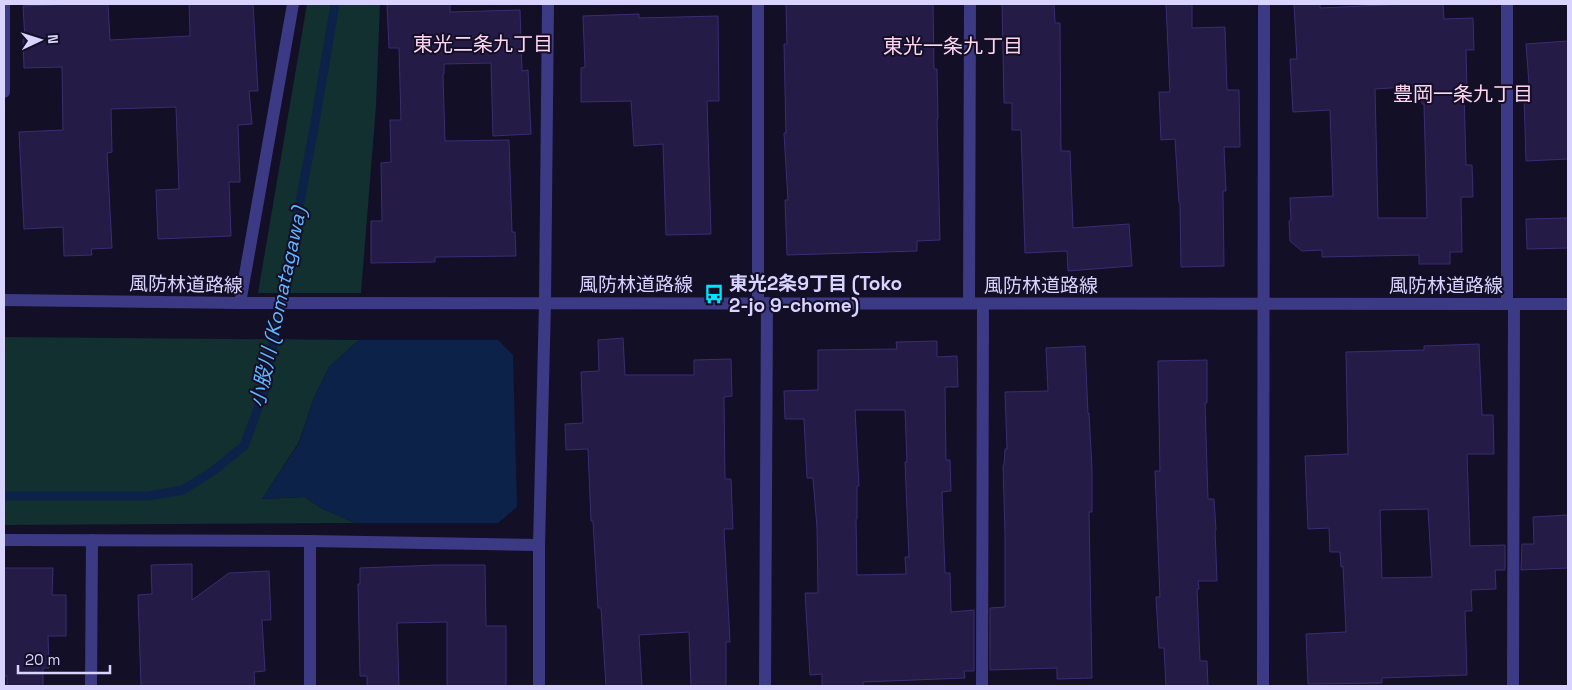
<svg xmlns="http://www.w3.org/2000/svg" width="1572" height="690" viewBox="0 0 1572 690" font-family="'Space Grotesk','Noto Sans JP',sans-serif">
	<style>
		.green { fill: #12302f }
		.water { fill: #0c2248 }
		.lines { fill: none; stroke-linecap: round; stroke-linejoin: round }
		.stream { stroke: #0c2248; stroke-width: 9 }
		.building { fill: #241b47; stroke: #3b2d73; fill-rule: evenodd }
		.minor { stroke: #3d3a85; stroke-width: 12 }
		.labels { text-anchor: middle; stroke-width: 4; stroke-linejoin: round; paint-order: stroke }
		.poi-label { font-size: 19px; font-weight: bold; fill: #d9d4ff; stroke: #130f26; text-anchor: start }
		.street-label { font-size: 19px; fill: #d9d4ff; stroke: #130f26 }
		.neighbourhood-label { font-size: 20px; fill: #ffd6f0; stroke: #130f26 }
		.water-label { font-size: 20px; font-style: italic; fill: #62b6ff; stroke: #130f26 }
	</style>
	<rect width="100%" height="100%" fill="#130f26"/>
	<g class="green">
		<path d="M 307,4 L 380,4 L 376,106 L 361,293 L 258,293 Z"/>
		<path d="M 4,337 L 359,340 L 329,367 L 313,400 L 299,442 L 262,499 L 305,497 L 321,508 L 355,523 L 4,525 Z"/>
	</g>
	<path class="water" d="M 359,340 L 498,340 L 513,355 L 517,507 L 498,523 L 355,523 L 321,508 L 305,497 L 262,499 L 299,443 L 313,400 L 329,367 Z"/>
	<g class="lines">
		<path class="stream" d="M 4,496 L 149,496 L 183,490 L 213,471 L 244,446 L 264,392 L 314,128 L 335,4"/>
	</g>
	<g class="building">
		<path d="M 72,4 L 108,4 L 110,40 L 190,36 L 189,4 L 253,4 L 258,91 L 249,91 L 252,124 L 238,125 L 240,182 L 229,182 L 231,236 L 158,239 L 156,190 L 179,189 L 176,107 L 111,109 L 112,152 L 107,153 L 112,248 L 91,249 L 92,255 L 64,256 L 63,227 L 24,229 L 19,132 L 63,130 L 62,67 L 24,68 L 23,39 L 25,39 L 23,6 Z"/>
		<path d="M 387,4 L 450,4 L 450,12 L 520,10 L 522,71 L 528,70 L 531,134 L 493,136 L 491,63 L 444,64 L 444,74 L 443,74 L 445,141 L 509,140 L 512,232 L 515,232 L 516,256 L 435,257 L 435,262 L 371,263 L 371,221 L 382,221 L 381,163 L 391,162 L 390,120 L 401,120 L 399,48 L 389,48 Z"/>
		<path d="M 786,4 L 933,4 L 934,69 L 937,69 L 938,119 L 937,119 L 940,240 L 917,241 L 917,251 L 787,255 L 785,200 L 788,200 L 784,133 L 786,133 L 784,44 L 787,44 Z"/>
		<path d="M 1002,4 L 1054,4 L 1055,23 L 1060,23 L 1061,151 L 1070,151 L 1073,228 L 1129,224 L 1132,266 L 1068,271 L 1067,251 L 1025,253 L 1021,130 L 1012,130 L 1012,103 L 1004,103 Z"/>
		<path d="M 1166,4 L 1192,4 L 1192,28 L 1225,27 L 1227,90 L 1239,90 L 1240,147 L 1224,147 L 1226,191 L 1223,191 L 1224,266 L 1181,267 L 1180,203 L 1179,203 L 1175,139 L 1161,140 L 1159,92 L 1170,92 Z"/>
		<path d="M 1294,4 L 1320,4 L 1320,8 L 1405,4 L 1443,4 L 1444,19 L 1473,18 L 1474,50 L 1466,50 L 1467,92 L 1464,92 L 1466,165 L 1472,165 L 1473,197 L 1461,197 L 1462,252 L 1450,252 L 1450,264 L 1419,264 L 1419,255 L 1322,257 L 1322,250 L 1302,251 L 1290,241 L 1289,221 L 1291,220 L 1290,198 L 1333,196 L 1330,110 L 1293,112 L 1290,59 L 1297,59 ZM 1421,86 L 1422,104 L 1424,104 L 1427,218 L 1378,218 L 1375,89 Z"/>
		<path d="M 639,14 L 639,18 L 718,16 L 719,101 L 707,101 L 711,234 L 666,235 L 663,144 L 634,146 L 631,101 L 581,102 L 581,68 L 585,67 L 583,16 Z"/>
		<path d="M 1568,41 L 1568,159 L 1526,161 L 1524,97 L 1530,97 L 1526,44 Z"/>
		<path d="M 1568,218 L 1568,248 L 1527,249 L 1526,219 Z"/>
		<path d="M 623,338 L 625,375 L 694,375 L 694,360 L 731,359 L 732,396 L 724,397 L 725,479 L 731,479 L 733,529 L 724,529 L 730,642 L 726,642 L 726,686 L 691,686 L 689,632 L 639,635 L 642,686 L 606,686 L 601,608 L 598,608 L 593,521 L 591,521 L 588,449 L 566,450 L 565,424 L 583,423 L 581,372 L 599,371 L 598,340 Z"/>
		<path d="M 937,341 L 937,357 L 957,356 L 958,387 L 945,387 L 946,460 L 950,460 L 951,491 L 942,492 L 945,573 L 950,573 L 951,612 L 974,610 L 974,671 L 964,671 L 965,678 L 863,682 L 863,686 L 822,686 L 822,674 L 810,675 L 805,593 L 818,593 L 817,528 L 813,478 L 807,478 L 804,419 L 785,419 L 784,391 L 818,390 L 818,350 L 897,349 L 896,342 ZM 855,410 L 905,410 L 907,462 L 905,462 L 909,557 L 905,557 L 906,574 L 857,575 L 856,519 L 857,519 L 857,486 L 859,486 Z"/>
		<path d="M 1479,344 L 1482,415 L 1493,415 L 1494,454 L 1467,454 L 1470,546 L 1505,545 L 1505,570 L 1495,570 L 1496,589 L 1471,590 L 1472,611 L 1465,611 L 1467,675 L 1382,678 L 1382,683 L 1308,684 L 1306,634 L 1346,632 L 1343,566 L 1341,567 L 1340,552 L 1330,552 L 1329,528 L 1308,529 L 1305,456 L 1348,454 L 1346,352 L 1424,350 L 1424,346 ZM 1428,509 L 1432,577 L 1382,578 L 1380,510 Z"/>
		<path d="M 1085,346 L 1088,414 L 1089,413 L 1092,469 L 1092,512 L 1089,512 L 1092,678 L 1057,679 L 1057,668 L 990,670 L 990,608 L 1005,607 L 1005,534 L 1003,465 L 1004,465 L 1005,449 L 1007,449 L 1005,392 L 1048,391 L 1046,348 Z"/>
		<path d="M 1207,360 L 1207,403 L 1205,403 L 1208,499 L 1214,499 L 1216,530 L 1215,530 L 1217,581 L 1198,581 L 1199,589 L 1197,589 L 1200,661 L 1207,661 L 1208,686 L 1166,686 L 1164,648 L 1159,648 L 1156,597 L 1160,597 L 1155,471 L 1160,471 L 1158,361 Z"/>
		<path d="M 1568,515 L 1568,568 L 1521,570 L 1522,544 L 1534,544 L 1533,517 Z"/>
		<path d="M 192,564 L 192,600 L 229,573 L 269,571 L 271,620 L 262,620 L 265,671 L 254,672 L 255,686 L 141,686 L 138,595 L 152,594 L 151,565 Z"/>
		<path d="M 436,565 L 485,565 L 486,626 L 506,626 L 506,686 L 447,686 L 447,622 L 397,623 L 399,686 L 367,686 L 367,676 L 360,676 L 358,584 L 360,584 L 360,568 Z"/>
		<path d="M 4,568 L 53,568 L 52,595 L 66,595 L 66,636 L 48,636 L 49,668 L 43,668 L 43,686 L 7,686 L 7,676 L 4,676 Z"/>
	</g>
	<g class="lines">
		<g class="minor">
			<path d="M 758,4 L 758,303"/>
			<path d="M 4,92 L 4,4"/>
			<path d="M 4,300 L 240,303 L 1568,304"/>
			<path d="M 240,303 L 293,4"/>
			<path d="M 969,303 L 970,4"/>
			<path d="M 1507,304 L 1507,4"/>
			<path d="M 4,540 L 310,541 L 539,545"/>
			<path d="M 91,686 L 92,540"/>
			<path d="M 310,686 L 310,541"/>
			<path d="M 539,686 L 539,545 L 545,303 L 548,4"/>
			<path d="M 765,686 L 767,303"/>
			<path d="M 982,686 L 983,304"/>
			<path d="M 1263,686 L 1264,4"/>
			<path d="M 1513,686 L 1514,304"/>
		</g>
	</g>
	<defs>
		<symbol id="bus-bare" viewBox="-9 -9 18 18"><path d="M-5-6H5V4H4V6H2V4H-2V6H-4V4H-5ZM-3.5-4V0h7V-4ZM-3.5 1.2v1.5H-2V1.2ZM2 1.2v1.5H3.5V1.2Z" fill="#00e5ff" stroke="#130f26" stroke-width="2.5" paint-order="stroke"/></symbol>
	</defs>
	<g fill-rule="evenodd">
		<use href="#bus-bare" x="700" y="280" width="28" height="28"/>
	</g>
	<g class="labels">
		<g class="poi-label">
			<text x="729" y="290">東光2条9丁目 (Toko<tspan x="729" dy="22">2-jo 9-chome)</tspan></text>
		</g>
		<g class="street-label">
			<text transform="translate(186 284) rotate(1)" y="7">風防林道路線</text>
			<text x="636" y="291">風防林道路線</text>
			<text x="1041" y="292">風防林道路線</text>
			<text x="1446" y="292">風防林道路線</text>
		</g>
		<g class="neighbourhood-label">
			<text x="483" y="51">東光二条九丁目</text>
			<text x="953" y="53">東光一条九丁目</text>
			<text x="1463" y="101">豊岡一条九丁目</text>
		</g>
		<g class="water-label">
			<text transform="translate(278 307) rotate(-78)" y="7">小股川 (Komatagawa)</text>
		</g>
	</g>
	<rect width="1572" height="690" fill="none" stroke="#d9d4ff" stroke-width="10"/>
	<g transform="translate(40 40) rotate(86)" stroke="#130f26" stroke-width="4" paint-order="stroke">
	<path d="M0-4L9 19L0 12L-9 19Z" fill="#d9d4ff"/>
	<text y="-8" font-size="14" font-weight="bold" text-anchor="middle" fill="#d9d4ff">N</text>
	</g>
	<path d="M18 665v8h92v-8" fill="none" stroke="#d9d4ff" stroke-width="2.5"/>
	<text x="25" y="665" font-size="15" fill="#d9d4ff" stroke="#130f26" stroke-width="4" paint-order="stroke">20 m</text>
</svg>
